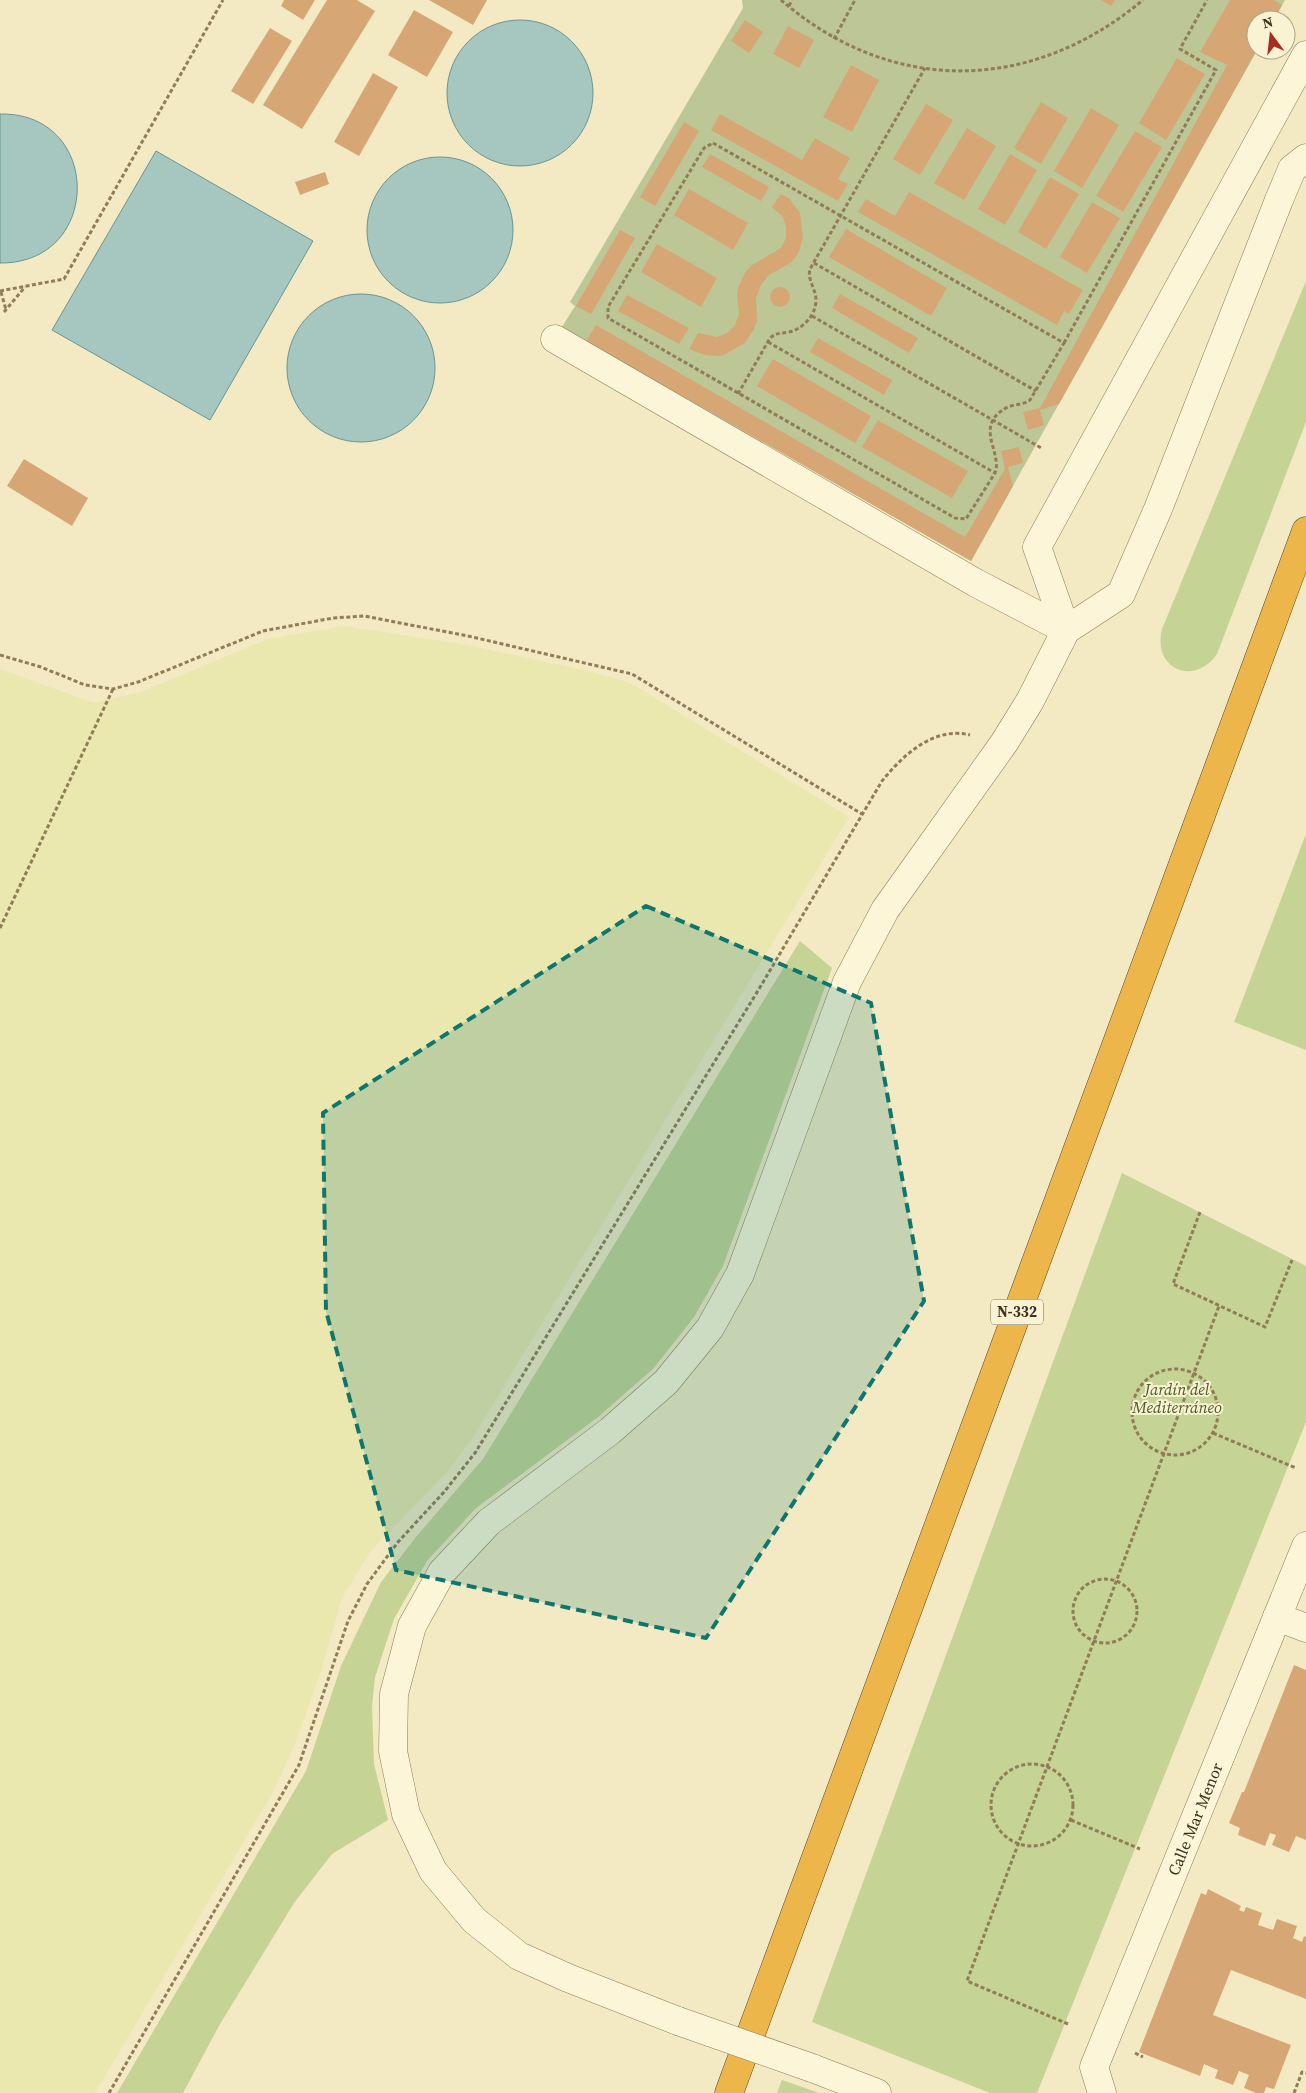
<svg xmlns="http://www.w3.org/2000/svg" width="1306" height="2093" viewBox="0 0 1306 2093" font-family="'Source Serif 4',serif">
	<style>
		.farmland { fill: #eae7af }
		.green { fill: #c5d395 }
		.cemetery { fill: #bcc795 }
		.water { fill: #a6c6c0; stroke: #6b958f }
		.building { fill: #d6a775 }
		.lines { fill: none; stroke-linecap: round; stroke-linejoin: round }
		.minor-casing { stroke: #907c57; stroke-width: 29 }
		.highway-casing { stroke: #5d482c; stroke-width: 29 }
		.path { stroke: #907c57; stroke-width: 3; stroke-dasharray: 4 2.5; stroke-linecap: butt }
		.minor { stroke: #fcf5d8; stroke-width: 28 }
		.highway { stroke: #ecb64b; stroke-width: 28 }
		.minor-bridge-casing { stroke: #907c57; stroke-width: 29; stroke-linecap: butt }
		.minor-bridge { stroke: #fcf5d8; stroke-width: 28 }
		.marked { fill: #0f766e; fill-opacity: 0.2; stroke: #0f766e; stroke-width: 4; stroke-dasharray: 10 6; stroke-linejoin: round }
		.labels { text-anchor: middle; stroke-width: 4; stroke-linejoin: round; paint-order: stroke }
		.shield { fill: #f9f3d4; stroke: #766b54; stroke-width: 1 }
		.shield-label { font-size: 15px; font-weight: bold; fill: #3e311d }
		.park-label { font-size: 16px; font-style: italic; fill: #485d21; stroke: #f9f3d4 }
		.street-label { font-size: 16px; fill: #3e311d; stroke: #f9f3d4 }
	</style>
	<rect width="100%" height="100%" fill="#f3eac3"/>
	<path class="farmland" d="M 345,626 L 467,645 L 589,671 L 631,683 L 849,817 L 472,1439 L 447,1472 L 370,1552 L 342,1598 L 321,1671 L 295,1744 L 273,1792 L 95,2093 L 0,2093 L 0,669 L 94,703 L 141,692 L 268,639 Z"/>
	<g class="green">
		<path d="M 1306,281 L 1306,422 L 1217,654 C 1194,687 1152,669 1162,629 Z"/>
		<path d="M 1306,834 L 1306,1050 L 1234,1022 Z"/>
		<path d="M 800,941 L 832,968 L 723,1266 L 694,1317 L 653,1369 L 598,1417 L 476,1508 L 427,1561 L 394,1619 L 375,1677 L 372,1706 L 374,1764 L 388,1820 L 332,1854 L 294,1903 L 220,2024 L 183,2093 L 117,2093 L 306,1771 L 341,1666 L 381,1582 L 416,1537 L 483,1459 Z"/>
		<path d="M 1122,1173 L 1306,1266 L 1306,1422 L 1037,2093 L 990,2093 L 812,2022 Z"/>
		<path d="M 782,2080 L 819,2093 L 777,2093 Z"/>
	</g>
	<path class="cemetery" d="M 742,0 L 1285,0 L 1274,20 L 1256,20 L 1257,50 L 971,561 L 562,327 L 575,306 L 570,302 L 743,8 Z"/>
	<g class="water">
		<circle cx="520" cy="93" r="73"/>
		<path d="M 0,114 C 103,112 103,264 0,263 Z"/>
		<path d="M 156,151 L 313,241 L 210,420 L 52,330 Z"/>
		<circle cx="440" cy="230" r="73"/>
		<circle cx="361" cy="368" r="74"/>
	</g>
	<g class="building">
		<path d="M 284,0 L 315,0 L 303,20 L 281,6 Z"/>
		<path d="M 327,0 L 357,0 L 375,11 L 302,129 L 263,105 Z"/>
		<path d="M 429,0 L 487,0 L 473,25 Z"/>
		<path d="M 1101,0 L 1115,0 L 1111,6 Z"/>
		<path d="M 1230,0 L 1274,0 L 1282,5 L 1274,20 L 1256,20 L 1257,50 L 1059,404 L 1040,410 L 1044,425 L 1028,430 L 1023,412 L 1040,408 L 1227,65 L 1200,52 Z"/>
		<path d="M 414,10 L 453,32 L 427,77 L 388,55 Z"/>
		<path d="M 745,20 L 763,32 L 749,53 L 731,41 Z"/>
		<path d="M 788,26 L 814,40 L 799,68 L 773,54 Z"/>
		<path d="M 270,28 L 292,41 L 253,104 L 231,91 Z"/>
		<path d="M 1177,58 L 1205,74 L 1166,140 L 1139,123 Z"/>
		<path d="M 851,65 L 879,80 L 852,132 L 823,117 Z"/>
		<path d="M 373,73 L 398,87 L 359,156 L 334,142 Z"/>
		<path d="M 1041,102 L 1068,118 L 1041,164 L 1014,148 Z"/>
		<path d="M 926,104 L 953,120 L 920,175 L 893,159 Z"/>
		<path d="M 1091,108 L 1119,125 L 1082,188 L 1054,171 Z"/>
		<path d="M 720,114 L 802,160 L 815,138 L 850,158 L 838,179 L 848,184 L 838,201 L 711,130 Z"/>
		<path d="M 684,122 L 699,131 L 655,206 L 640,197 Z"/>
		<path d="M 967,128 L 996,146 L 964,200 L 934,183 Z"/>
		<path d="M 1135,131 L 1162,147 L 1123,212 L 1096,196 Z"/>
		<path d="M 710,154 L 769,187 L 761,201 L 702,167 Z"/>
		<path d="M 1010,154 L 1037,170 L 1005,225 L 978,209 Z"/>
		<path d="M 325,172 L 329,184 L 300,195 L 295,182 Z"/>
		<path d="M 1050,177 L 1079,194 L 1046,249 L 1018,232 Z"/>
		<path d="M 689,189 L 748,223 L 733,250 L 674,215 Z"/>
		<path d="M 909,192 L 1083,290 L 1069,314 L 1064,311 L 1057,325 L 858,212 L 866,199 L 895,216 Z"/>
		<path d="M 781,194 L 789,198 L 800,213 L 803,238 L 798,254 L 792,262 L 769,275 L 761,285 L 756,298 L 757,321 L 754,329 L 745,343 L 722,356 L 705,355 L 689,349 L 698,333 L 717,337 L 727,333 L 735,325 L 739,314 L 737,294 L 739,285 L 746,271 L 752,265 L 781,248 L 786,238 L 786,227 L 783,217 L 772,207 Z"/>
		<path d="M 1092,202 L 1120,218 L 1087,273 L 1060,257 Z"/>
		<path d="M 846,229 L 947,288 L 931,316 L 829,257 Z"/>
		<path d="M 620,230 L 635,238 L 591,314 L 576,306 Z"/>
		<path d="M 657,244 L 717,278 L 701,307 L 641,272 Z"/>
		<circle cx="780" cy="297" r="10"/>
		<path d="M 840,294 L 918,338 L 909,353 L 832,308 Z"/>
		<path d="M 627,295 L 689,328 L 679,344 L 618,311 Z"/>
		<path d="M 596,325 L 965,537 L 1005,469 L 1001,451 L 1019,447 L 1023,463 L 1008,467 L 1013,486 L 971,561 L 586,341 Z"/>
		<path d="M 818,338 L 892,380 L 884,395 L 810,352 Z"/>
		<path d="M 773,359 L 871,416 L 855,443 L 757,386 Z"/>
		<path d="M 878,420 L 968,471 L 952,498 L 862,447 Z"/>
		<path d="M 24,459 L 88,498 L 72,526 L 7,486 Z"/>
		<path d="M 1294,1665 L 1306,1670 L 1306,1840 L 1296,1836 L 1289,1852 L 1272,1845 L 1276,1835 L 1270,1833 L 1265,1846 L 1238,1835 L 1240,1828 L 1229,1823 L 1242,1792 L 1244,1792 Z"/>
		<path d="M 1208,1889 L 1241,1906 L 1239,1910 L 1244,1912 L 1246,1907 L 1262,1913 L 1258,1925 L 1273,1930 L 1277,1919 L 1297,1926 L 1293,1938 L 1302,1942 L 1304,1936 L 1306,1937 L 1306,1999 L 1231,1970 L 1213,2015 L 1291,2045 L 1274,2089 L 1266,2087 L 1264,2093 L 1256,2093 L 1244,2088 L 1249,2075 L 1239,2071 L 1233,2085 L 1215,2078 L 1218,2070 L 1204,2064 L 1200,2076 L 1139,2052 L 1201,1893 L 1206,1895 Z"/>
	</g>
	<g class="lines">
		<defs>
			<g id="minor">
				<path d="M 555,339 L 976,583 L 1066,630"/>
				<path d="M 1066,630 L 1037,547 L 1306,55"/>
				<path d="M 1277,1617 L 1306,1628"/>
				<path d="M 678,2021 L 568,1978 L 519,1956 L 474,1920 L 433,1871 L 406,1814 L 393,1751 L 394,1694 L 412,1626 L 442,1572 L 489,1522 L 610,1431 L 666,1382 L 710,1328 L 740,1274 L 847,982 L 885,910 L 1004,743 L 1030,701 L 1066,630 L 1121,594 L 1158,509 L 1279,200 L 1292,169 L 1306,158"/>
				<path d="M 812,2068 L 877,2093"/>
				<path id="s1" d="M 1102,2093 L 1094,2067 L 1306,1546"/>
			</g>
			<path id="highway" d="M 729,2093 L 1306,531"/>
		</defs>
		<use href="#minor" class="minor-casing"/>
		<use href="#highway" class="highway-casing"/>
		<g class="path">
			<path d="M 781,0 C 892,96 1032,93 1143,0"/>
			<path d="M 789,6 L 792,0"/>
			<path d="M 834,39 L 855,0"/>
			<path d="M 713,143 L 1064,343 L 1030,400 C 1023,405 1015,404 1008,407 C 972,425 1003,452 995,473 L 966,519 L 955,518 L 608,318 L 608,307 L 704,148 Z"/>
			<path d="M 814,263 L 1036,391"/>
			<path d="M 0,291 L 64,279 L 223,0"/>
			<path d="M 1,292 L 6,310"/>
			<path d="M 4,312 L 25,287"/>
			<path d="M 812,316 L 1043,449"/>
			<path d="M 768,342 L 995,473"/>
			<path d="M 1064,343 L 1216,70 L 1180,49 L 1207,0"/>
			<path d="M 738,394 L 770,338 C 777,332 781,334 789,332 C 803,329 816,315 816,300 C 816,289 807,280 810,269 L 925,68"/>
			<path d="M 0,655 L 41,667 L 85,685 L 113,689 L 138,682 L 263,631 L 333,618 L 364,616 L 468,636 L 632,674 L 862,814"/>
			<path d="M 0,928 L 113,689"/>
			<path d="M 1200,1212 L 1173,1284 L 1265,1327 L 1292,1260"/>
			<circle cx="1175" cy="1412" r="43"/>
			<path d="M 1213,1433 L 1296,1468"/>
			<circle cx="1105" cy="1611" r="32"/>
			<circle cx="1032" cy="1805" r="41"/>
			<path d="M 1071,1820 L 1140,1849"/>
			<path d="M 1068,2024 L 967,1981 L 1219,1306"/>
			<path d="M 1135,2053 L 1143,2057"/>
			<path d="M 109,2093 L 299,1765 L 348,1621 L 367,1584 L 398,1542 L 444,1492 L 475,1453 L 759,989 L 882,781 C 903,755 934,726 970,735"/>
			<path d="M 1294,2093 L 1302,2072 L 1306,2073"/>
		</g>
		<use href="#minor" class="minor"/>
		<use href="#highway" class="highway"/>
		<defs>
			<path id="minor-bridge" d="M 678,2021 L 812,2068"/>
		</defs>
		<use href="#minor-bridge" class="minor-bridge-casing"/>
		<use href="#minor-bridge" class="minor-bridge"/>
	</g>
	<path class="marked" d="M 646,906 L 871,1003 L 924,1301 L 706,1638 L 396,1570 L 326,1311 L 323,1113 Z"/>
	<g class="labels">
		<rect class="shield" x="991" y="1299.5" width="52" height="25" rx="4"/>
		<g class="shield-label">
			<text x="1017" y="1317">N-332</text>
		</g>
		<g class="park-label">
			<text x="1177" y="1395">Jardín del<tspan x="1177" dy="18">Mediterráneo</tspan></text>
		</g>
		<g class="street-label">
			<text dy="6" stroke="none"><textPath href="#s1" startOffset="295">Calle Mar Menor</textPath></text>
		</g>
	</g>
	<g transform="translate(1271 35) rotate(345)"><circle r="24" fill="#f9f3d4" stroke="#aea58b"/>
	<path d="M0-4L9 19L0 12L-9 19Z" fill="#a62d20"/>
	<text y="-8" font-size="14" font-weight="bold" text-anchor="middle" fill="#3e311d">N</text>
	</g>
</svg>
